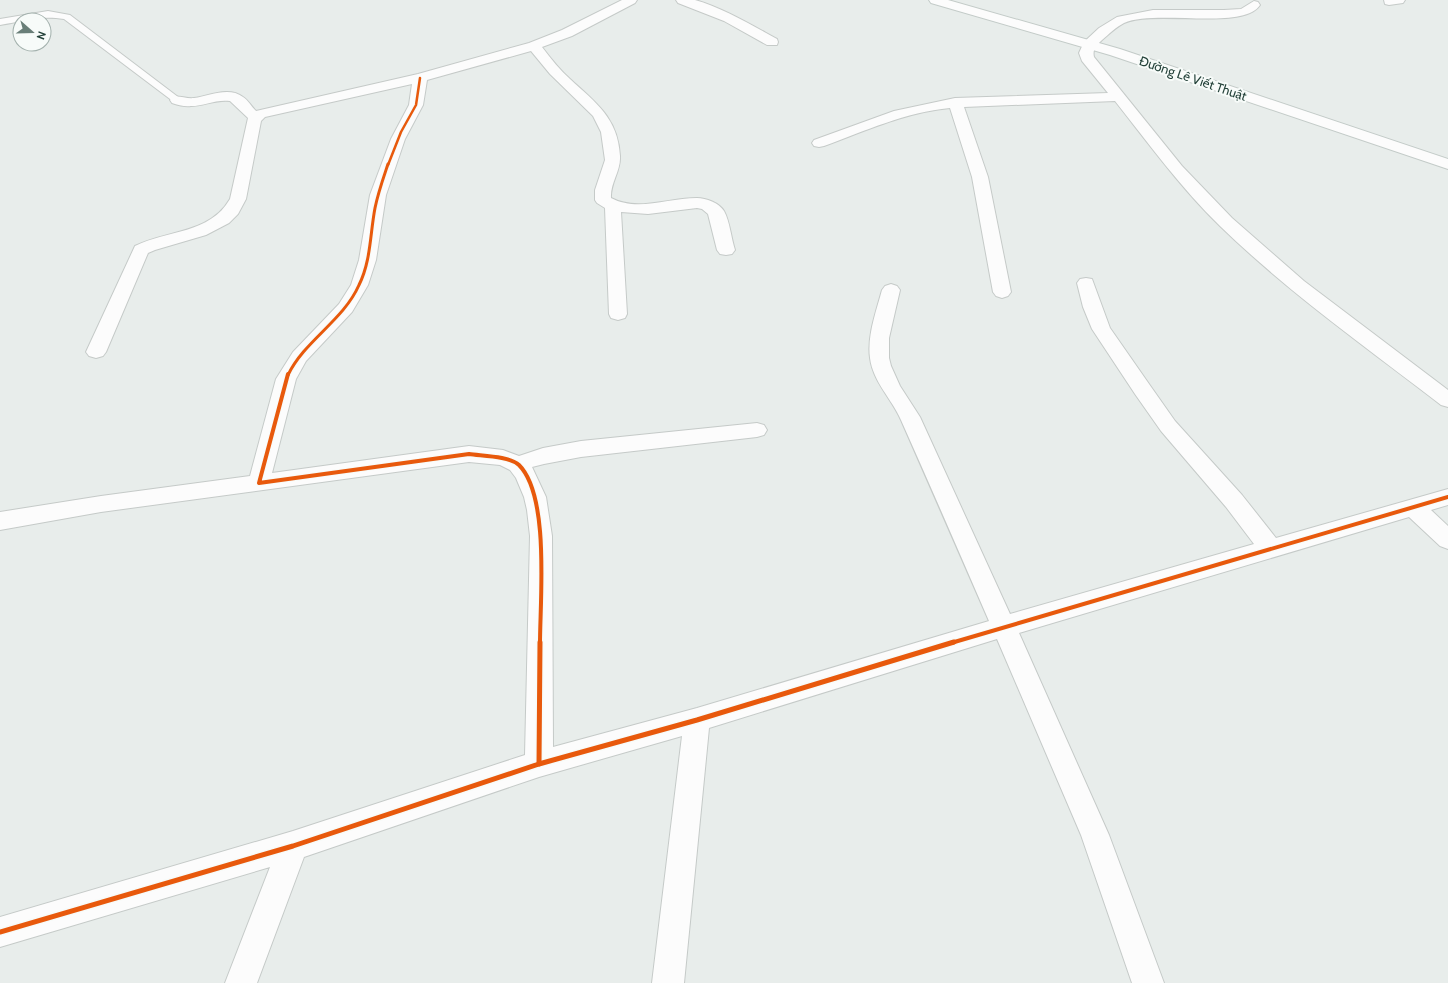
<svg xmlns="http://www.w3.org/2000/svg" width="1448" height="983" viewBox="0 0 1448 983" font-family="Cabin,sans-serif">
	<style>
		.lines { fill: none; stroke-linecap: round; stroke-linejoin: round }
		.lane-casing { stroke: #c5cac8; stroke-width: 2 }
		.street-casing { stroke: #c5cac8; stroke-width: 2 }
		.secondary-casing { stroke: #c3cbc8; stroke-width: 2 }
		.lane { fill: #fcfcfc; fill-rule: evenodd }
		.street { fill: #fcfcfc; fill-rule: evenodd }
		.secondary { fill: #fcfcfc; fill-rule: evenodd }
		.cycleway-far3-casing { stroke: #f7fbf9; stroke-width: 4 }
		.cycleway-far2-casing { stroke: #f7fbf9; stroke-width: 5 }
		.cycleway-far1-casing { stroke: #f7fbf9; stroke-width: 6 }
		.cycleway-casing { stroke: #f7fbf9; stroke-width: 8 }
		.cycleway-far3 { stroke: #e8590c; stroke-width: 2.5 }
		.cycleway-far2 { stroke: #e8590c; stroke-width: 3 }
		.cycleway-far1 { stroke: #e8590c; stroke-width: 4 }
		.cycleway { stroke: #e8590c; stroke-width: 5 }
		.labels { text-anchor: middle; stroke-width: 4; stroke-linejoin: round; paint-order: stroke }
		.far-street-label { font-size: 13px; fill: #24423a; stroke: #f7fbf9 }
	</style>
	<rect width="100%" height="100%" fill="#e8edeb"/>
	<g class="lines">
		<defs>
			<path id="lane" d="M 48,11 L 70,15 L 182,100 L 180,102 L 174,102 L 64,19 C 40,15 23,21 0,25 L 0,19 Z"/>
			<g id="street">
				<path d="M 622,0 L 637,0 L 635,3 L 572,36 L 542,47 C 551,59 560,70 570,79 C 596,103 618,118 620,156 C 621,171 610,183 611,198 C 637,212 668,198 697,198 C 706,198 719,203 724,211 C 730,222 731,238 735,250 L 732,254 L 726,255 L 720,254 L 717,250 L 708,214 L 702,209 L 697,208 L 648,214 L 621,212 L 627,314 L 625,318 L 618,320 L 611,318 L 609,314 L 605,208 L 597,203 L 595,200 L 595,190 L 605,160 L 601,132 L 593,116 L 550,74 L 531,51 L 427,80 L 423,105 L 405,139 L 386,195 L 376,260 L 368,285 L 352,312 L 306,361 L 296,379 L 272,473 L 469,446 L 503,450 L 519,456 L 543,448 L 581,441 L 757,423 L 764,425 L 767,430 L 764,435 L 757,437 L 581,457 L 544,464 L 532,467 L 546,497 L 552,536 L 553,747 L 697,708 L 989,621 C 960,554 931,487 901,420 C 892,399 873,382 870,358 C 867,336 876,312 882,290 L 885,286 L 891,284 L 897,286 L 900,290 L 889,338 L 889,358 L 891,366 L 900,386 L 920,417 L 1010,614 L 1254,544 L 1226,507 L 1161,431 L 1135,394 L 1092,329 L 1083,307 L 1077,283 L 1080,279 L 1086,278 L 1092,279 L 1110,328 L 1149,384 L 1175,421 L 1242,495 L 1276,538 L 1448,489 L 1448,505 L 1431,510 L 1448,526 L 1448,549 L 1440,546 L 1409,517 L 1019,633 L 1109,835 L 1164,983 L 1132,983 L 1081,835 L 997,639 L 709,728 L 684,983 L 652,983 L 682,736 L 539,777 L 304,857 L 257,983 L 225,983 L 270,867 L 0,947 L 0,917 L 293,831 L 525,755 L 530,536 L 527,510 L 524,497 L 516,478 L 510,470 L 500,465 L 469,462 L 101,512 L 0,530 L 0,512 L 101,496 L 250,476 L 276,379 L 293,352 L 339,304 L 351,285 L 359,260 L 370,195 L 391,139 L 409,105 L 412,84 L 265,117 L 261,121 L 246,199 L 238,214 L 229,223 L 206,235 L 155,250 L 148,253 L 106,352 L 103,356 L 96,358 L 89,356 L 86,352 L 135,246 C 167,230 210,234 230,199 L 248,118 L 230,101 C 216,99 204,106 191,106 C 185,107 178,105 172,103 L 170,100 L 172,97 C 179,95 186,99 194,98 C 209,96 229,86 243,97 C 248,100 251,106 256,111 L 418,74 L 529,43 L 562,30 Z"/>
				<path d="M 676,0 C 682,0 689,0 695,0 C 721,7 753,26 777,39 L 778,42 L 777,45 L 767,45 L 724,21 L 678,3 Z"/>
				<path d="M 1384,0 L 1405,0 L 1403,3 L 1389,5 L 1385,4 Z"/>
				<path d="M 1254,1 L 1258,2 L 1260,5 C 1243,31 1156,9 1124,23 C 1116,27 1109,34 1102,40 C 1097,45 1092,49 1094,57 L 1182,166 L 1232,218 L 1304,281 L 1448,390 L 1448,407 L 1441,405 C 1366,347 1288,292 1220,226 C 1181,188 1149,144 1115,101 L 964,107 L 988,177 L 1011,292 L 1008,296 L 1002,298 L 996,296 L 993,292 L 972,177 L 950,108 C 906,112 865,131 824,146 L 819,147 L 814,146 L 812,143 L 814,140 L 894,111 L 955,98 L 1108,93 L 1082,61 L 1079,53 L 1084,42 L 1099,28 L 1117,17 L 1153,10 L 1224,10 L 1241,9 Z"/>
			</g>
			<path id="secondary" d="M 929,0 L 948,0 L 1120,49 L 1448,159 L 1448,169 L 1110,55 L 931,3 Z"/>
		</defs>
		<use href="#lane" class="lane-casing"/>
		<use href="#street" class="street-casing"/>
		<use href="#secondary" class="secondary-casing"/>
		<use href="#lane" class="lane"/>
		<use href="#street" class="street"/>
		<use href="#secondary" class="secondary"/>
		<defs>
			<path id="cycleway-far3" d="M 388,165 L 401,132 L 416,105 L 420,78"/>
			<path id="cycleway-far2" d="M 288,375 C 305,340 343,321 359,285 C 371,261 370,234 375,208 C 378,193 383,179 388,164"/>
			<g id="cycleway-far1">
				<path d="M 288,374 L 259,483 L 469,454 C 482,456 509,456 519,465 C 550,496 540,600 540,643"/>
				<path d="M 951,643 L 1448,497"/>
			</g>
			<g id="cycleway">
				<path d="M 539,764 L 540,642"/>
				<path d="M 0,932 L 293,846 L 539,764 L 697,720 L 954,642"/>
			</g>
		</defs>
		<use href="#cycleway-far3" class="cycleway-far3-casing"/>
		<use href="#cycleway-far2" class="cycleway-far2-casing"/>
		<use href="#cycleway-far1" class="cycleway-far1-casing"/>
		<use href="#cycleway" class="cycleway-casing"/>
		<use href="#cycleway-far3" class="cycleway-far3"/>
		<use href="#cycleway-far2" class="cycleway-far2"/>
		<use href="#cycleway-far1" class="cycleway-far1"/>
		<use href="#cycleway" class="cycleway"/>
	</g>
	<g class="labels">
		<g class="far-street-label">
			<text transform="translate(1193 78) rotate(19)" y="5">Đường Lê Viết Thuật</text>
		</g>
	</g>
	<g transform="translate(32 32) rotate(110)"><circle r="19" fill="#f7fbf9" stroke="#a3b1ad"/>
	<path d="M0-3L7 15L0 10L-7 15Z" fill="#697e78"/>
	<text y="-6" font-size="11" font-weight="bold" text-anchor="middle" fill="#24423a">N</text>
	</g>
</svg>
